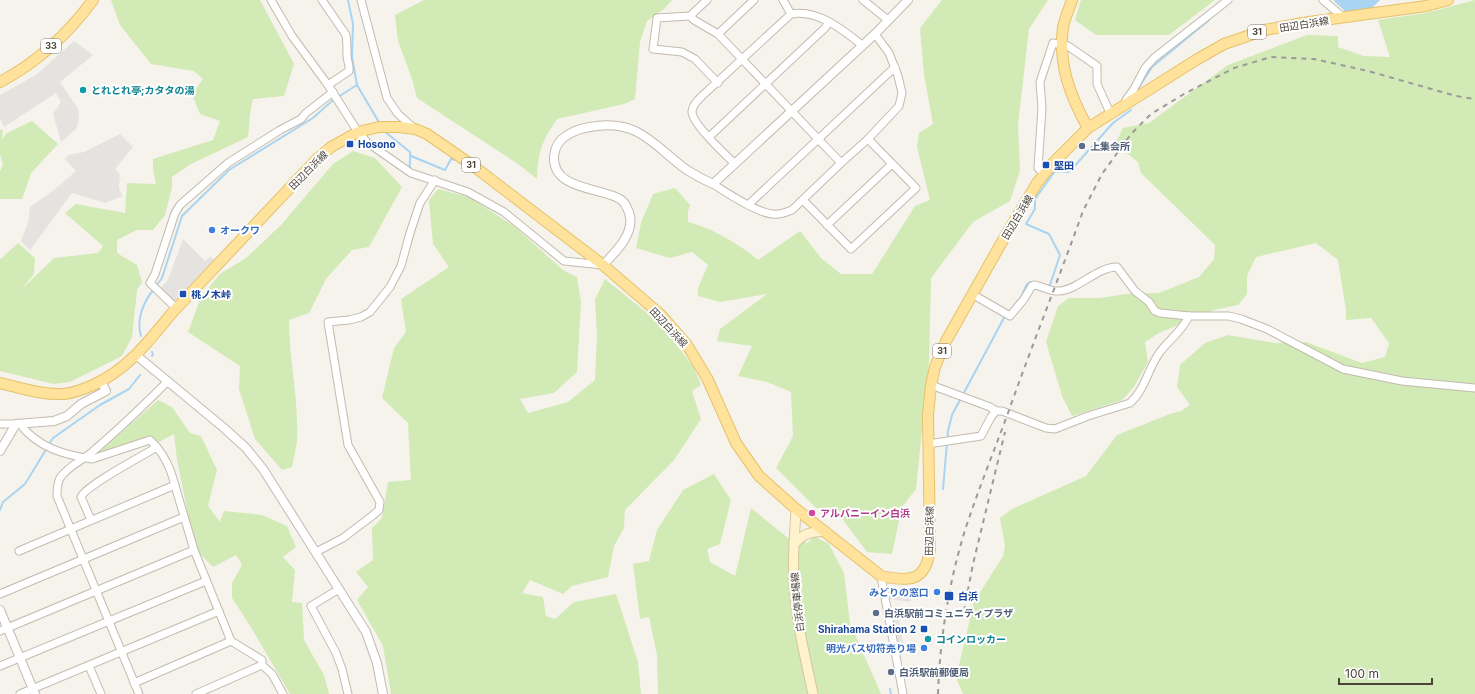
<svg xmlns="http://www.w3.org/2000/svg" width="1475" height="694" viewBox="0 0 1475 694" font-family="Inter,'Noto Sans JP',sans-serif">
	<style>
		.green { fill: #d2eab5 }
		.parking { fill: #e5e3e0 }
		.water { fill: #a9d4f2 }
		.lines { fill: none; stroke-linecap: round; stroke-linejoin: round }
		.stream { stroke: #a9d4f2; stroke-width: 2 }
		.minor-casing { stroke: #c2bbae; stroke-width: 9 }
		.tertiary-casing { stroke: #c2bbae; stroke-width: 10 }
		.secondary-casing { stroke: #d6c79b; stroke-width: 11 }
		.primary-casing { stroke: #e6c16a; stroke-width: 12 }
		.minor { stroke: #fff; stroke-width: 7 }
		.tertiary { stroke: #fff; stroke-width: 8 }
		.secondary { stroke: #fff3cd; stroke-width: 9 }
		.primary { stroke: #ffe39c; stroke-width: 10 }
		.rail { stroke: #9a9a9a; stroke-width: 2; stroke-dasharray: 5 5; stroke-linecap: butt }
		.culture-dot { fill: #0f9aa8; stroke: #fff; stroke-width: 1.5 }
		.transit-dot { fill: #1a4fb4; stroke: #fff; stroke-width: 1.5 }
		.service-dot { fill: #5c6f8a; stroke: #fff; stroke-width: 1.5 }
		.shop-dot { fill: #3f7fe0; stroke: #fff; stroke-width: 1.5 }
		.hotel-dot { fill: #d1479c; stroke: #fff; stroke-width: 1.5 }
		.labels { text-anchor: middle; stroke-width: 4; stroke-linejoin: round; paint-order: stroke }
		.shield { fill: #fff; stroke: #817c74; stroke-width: 1 }
		.shield-label { font-size: 9px; font-weight: bold; fill: #4b4439 }
		.street-label { font-size: 10px; fill: #4b4439; stroke: #fff }
		.culture-label { font-size: 10px; font-weight: bold; fill: #0d838f; stroke: #fff; text-anchor: start }
		.transit-label { font-size: 10px; font-weight: bold; fill: #164399; stroke: #fff; text-anchor: start }
		.service-label { font-size: 10px; font-weight: bold; fill: #4e5e75; stroke: #fff; text-anchor: start }
		.shop-label { font-size: 10px; font-weight: bold; fill: #366cbe; stroke: #fff; text-anchor: end }
		.hotel-label { font-size: 10px; font-weight: bold; fill: #b23c85; stroke: #fff; text-anchor: start }
	</style>
	<rect width="100%" height="100%" fill="#f6f3ec"/>
	<g class="green">
		<path d="M 111,0 L 260,0 L 294,64 L 284,96 L 253,99 L 250,114 L 248,137 L 191,164 L 172,177 L 172,187 L 165,215 L 153,230 L 137,230 L 117,240 L 117,253 L 137,265 L 142,282 L 137,290 L 132,337 L 122,356 L 70,382 L 54,384 L 0,371 L 0,259 L 2,258 L 18,243 L 35,258 L 34,274 L 21,290 L 54,258 L 98,253 L 103,246 L 65,213 L 76,204 L 125,213 L 127,183 L 156,184 L 153,168 L 153,159 L 213,140 L 220,121 L 200,114 L 192,94 L 203,79 L 194,71 L 151,64 L 120,25 Z"/>
		<path d="M 424,0 L 672,0 L 664,9 L 647,21 L 640,42 L 635,99 L 624,104 L 557,119 C 542,141 538,152 537,179 L 518,164 L 417,98 L 412,79 L 398,41 L 395,15 Z"/>
		<path d="M 942,0 L 1048,0 L 1029,29 L 1018,124 L 1020,171 L 1010,201 L 973,222 L 931,278 L 929,362 L 916,489 L 902,507 L 892,554 L 867,552 L 835,509 L 816,508 L 776,468 L 793,436 L 791,392 L 767,382 L 738,376 L 752,346 L 717,341 L 720,329 L 767,294 L 720,302 L 698,296 L 698,288 L 708,265 L 692,252 L 670,258 L 636,248 L 641,223 L 653,194 L 675,188 L 690,205 L 688,211 L 688,222 C 710,227 741,245 758,260 L 800,231 L 821,258 L 841,274 L 872,274 L 915,206 L 930,200 L 917,147 L 919,133 L 933,124 L 924,74 L 920,28 Z"/>
		<path d="M 1081,0 L 1215,0 L 1169,35 L 1096,35 L 1075,20 Z"/>
		<path d="M 1475,0 L 1475,694 L 963,694 L 956,678 L 974,602 L 1003,556 L 1005,546 L 1000,518 L 1012,509 L 1086,476 L 1117,435 L 1170,414 L 1181,411 L 1190,405 L 1177,387 L 1180,365 L 1205,343 L 1228,335 L 1275,343 L 1306,342 L 1362,363 L 1385,357 L 1389,343 L 1371,318 L 1346,320 L 1346,310 L 1338,260 L 1316,243 L 1256,257 L 1247,276 L 1247,294 L 1238,305 L 1214,310 L 1159,333 L 1145,342 L 1148,362 L 1134,387 L 1122,400 L 1072,416 L 1062,396 L 1046,342 L 1058,306 L 1069,298 L 1100,298 L 1126,294 L 1159,293 L 1199,277 L 1214,259 L 1215,245 L 1141,173 L 1138,162 L 1115,144 L 1123,128 L 1149,123 L 1228,65 L 1307,35 L 1338,36 L 1338,47 L 1364,56 L 1390,57 L 1378,20 L 1426,13 Z"/>
		<path d="M 32,121 L 58,144 L 31,173 L 22,199 L 0,199 L 0,171 L 3,165 L 0,155 L 0,130 L 3,130 L 2,139 L 7,133 Z"/>
		<path d="M 353,151 L 375,158 L 402,187 L 369,247 L 352,250 L 326,279 L 309,313 L 289,320 C 289,360 299,400 297,440 C 296,449 294,458 292,467 L 282,470 L 255,439 L 239,389 L 240,366 L 188,332 L 201,297 L 220,274 L 246,258 L 281,225 L 333,164 Z"/>
		<path d="M 438,189 L 469,197 L 514,226 L 563,270 L 577,277 L 581,302 L 577,372 L 554,393 L 520,399 L 528,413 L 568,402 L 595,380 L 597,335 L 595,299 L 605,279 L 662,325 L 694,368 L 701,385 L 692,391 L 701,419 L 674,460 L 625,510 L 624,528 L 614,546 L 608,577 L 572,586 L 563,594 L 530,580 L 522,593 L 543,597 L 546,616 L 555,619 L 574,602 L 616,594 L 638,662 L 641,694 L 391,694 L 383,646 L 357,600 L 368,587 L 356,572 L 373,560 L 372,528 L 382,518 L 388,482 L 411,480 L 408,423 L 382,398 L 394,348 L 406,332 L 401,299 L 449,267 L 433,244 L 429,200 Z"/>
		<path d="M 158,400 L 172,407 L 190,433 L 201,436 L 217,470 L 208,506 L 220,522 L 224,511 L 262,515 L 287,526 L 296,547 L 283,557 L 295,570 L 292,602 L 302,603 L 304,640 L 324,675 L 329,694 L 290,694 L 249,624 L 232,598 L 232,583 L 242,565 L 236,555 L 213,567 L 195,549 L 177,460 L 174,434 L 159,442 L 149,436 L 97,454 Z"/>
		<path d="M 714,474 L 731,500 L 720,544 L 707,549 L 710,562 L 735,576 L 751,508 L 788,538 L 808,543 L 814,536 L 829,544 L 844,573 L 850,623 L 881,694 L 658,694 L 657,655 L 649,617 L 640,619 L 633,564 L 649,561 L 657,530 L 683,490 Z"/>
	</g>
	<g class="parking">
		<path d="M 74,41 L 93,55 L 60,82 L 78,109 L 79,120 L 76,129 L 61,142 L 53,114 L 61,102 L 56,93 L 4,127 L 0,118 L 0,95 L 36,75 Z"/>
		<path d="M 120,134 L 133,147 L 115,169 L 120,174 L 119,188 L 122,196 L 105,203 L 72,193 L 30,250 L 21,241 L 28,223 L 30,207 L 54,190 L 76,171 L 65,159 L 68,155 L 84,152 Z"/>
		<path d="M 183,239 L 205,261 L 210,257 L 214,260 L 174,302 L 159,290 L 168,280 Z"/>
		<path d="M 891,594 L 912,597 L 910,602 L 889,599 Z"/>
		<path d="M 893,619 L 899,620 L 903,645 L 898,643 Z"/>
	</g>
	<path class="water" d="M 1334,0 L 1380,0 L 1371,9 L 1346,12 L 1335,2 Z"/>
	<g class="lines">
		<g class="stream">
			<path d="M 357,85 L 380,124"/>
			<path d="M 1136,92 L 1152,67 L 1209,20"/>
			<path d="M 338,97 L 357,85 L 352,57 L 353,24 L 348,0"/>
			<path d="M 384,131 L 410,152 C 411,158 409,163 410,169"/>
			<path d="M 411,156 L 445,170 L 451,159 L 456,160"/>
			<path d="M 156,286 L 162,278 L 182,216 L 229,170 L 313,118 L 334,99"/>
			<path d="M 1047,286 L 1050,285 L 1060,255 L 1049,234 L 1026,224 L 1035,209 L 1035,199 L 1055,171 L 1068,172 L 1071,170 L 1113,123 L 1131,110"/>
			<path d="M 1008,313 L 1021,297 L 1027,284 L 1030,282 L 1035,282"/>
			<path d="M 141,336 C 136,320 143,302 154,289"/>
			<path d="M 152,352 L 153,354 L 152,356"/>
			<path d="M 49,444 L 53,438 L 100,405 L 129,389 L 140,375"/>
			<path d="M 943,489 L 948,431 L 952,415 L 1005,316"/>
			<path d="M 0,510 L 3,502 L 25,484 L 47,448"/>
			<path d="M 890,689 L 891,694"/>
		</g>
		<defs>
			<g id="minor">
				<path d="M 271,0 L 292,36 L 328,85 L 358,132 L 368,143 L 411,173 L 468,192 L 504,212 L 564,261 L 603,265"/>
				<path d="M 322,0 L 346,35 C 347,41 347,48 347,55 C 347,61 350,66 349,71 L 328,85"/>
				<path d="M 361,0 L 387,98 L 398,114 L 415,129"/>
				<path d="M 707,0 L 690,16 L 657,18 L 653,49 L 682,52 L 695,59 L 718,83"/>
				<path d="M 783,0 L 791,14"/>
				<path d="M 863,0 L 888,20"/>
				<path d="M 1323,0 L 1344,18"/>
				<path d="M 690,16 L 694,20 L 718,34 L 841,163"/>
				<path d="M 718,34 L 754,0"/>
				<path d="M 1127,104 L 1126,100 L 1134,89 L 1145,68 L 1154,58 L 1228,0"/>
				<path d="M 709,137 L 825,28 L 829,22"/>
				<path d="M 735,164 C 726,155 691,123 692,111 C 693,104 698,100 702,96 L 791,14 C 817,9 842,29 862,45"/>
				<path d="M 1044,174 L 1038,168 L 1042,108 L 1040,82 L 1053,43 L 1068,46 L 1097,66 L 1097,84 L 1111,115"/>
				<path d="M 713,184 C 727,193 757,213 773,214 C 780,215 786,212 792,210 L 841,163 L 868,139 L 899,106 L 902,93 L 898,76 L 889,53 L 875,34"/>
				<path d="M 803,200 L 851,249 L 916,188 L 868,139"/>
				<path d="M 748,205 L 895,67"/>
				<path d="M 827,225 L 892,164"/>
				<path d="M 972,294 L 1010,316 L 1024,299 L 1032,286 L 1034,285 C 1042,286 1051,292 1059,291 C 1078,290 1097,267 1117,267 L 1135,291 L 1149,302 L 1155,311 L 1160,313 L 1189,316"/>
				<path d="M 176,308 L 150,283 L 155,274 L 175,213 L 180,205 L 228,163 L 280,130 L 301,119 L 306,113 L 333,92"/>
				<path d="M 931,385 L 990,407 L 996,411"/>
				<path d="M 0,424 L 16,424"/>
				<path d="M 20,424 C 37,447 64,455 92,459 L 150,440 C 160,449 166,459 171,472 L 194,550 L 231,641 L 262,660 L 262,665 L 272,674 L 283,694"/>
				<path d="M 928,444 L 981,436 L 991,417 L 996,411 L 1002,411 L 1046,428 L 1055,429 L 1088,416 L 1130,403 C 1145,390 1148,368 1160,352 C 1169,340 1183,330 1189,316 L 1229,316 L 1241,319 L 1267,329 L 1343,369 L 1402,381 L 1475,388"/>
				<path d="M 91,520 L 81,497 C 85,486 144,455 157,447"/>
				<path d="M 19,551 L 175,485"/>
				<path d="M 316,552 L 343,538 L 372,516 L 379,510 L 380,502 L 348,445 L 328,322 L 349,320 L 361,317 L 370,312 L 390,287 L 401,266 L 410,233 L 420,203 L 435,180"/>
				<path d="M 881,576 L 903,694"/>
				<path d="M 339,589 L 311,606 L 336,653 L 342,669 L 348,694"/>
				<path d="M 0,594 L 184,517"/>
				<path d="M 0,631 L 194,550"/>
				<path d="M 0,666 L 206,581"/>
				<path d="M 89,666 L 101,694"/>
				<path d="M 134,683 L 231,641"/>
				<path d="M 20,694 L 219,611"/>
				<path d="M 139,694 L 57,496 C 57,490 57,484 60,478 C 67,467 81,461 91,453 C 118,430 143,406 168,381"/>
				<path d="M 196,694 L 262,665"/>
			</g>
			<g id="tertiary">
				<path d="M 603,265 C 617,251 639,229 627,208 C 626,205 623,201 620,199 C 599,187 552,190 554,156 C 555,148 559,140 566,136 C 576,129 586,127 597,126 C 640,120 656,148 687,170 C 695,175 704,180 713,184 L 875,34 L 908,0"/>
				<path d="M 136,355 L 224,428 L 246,448 L 263,469 L 366,632 L 377,663 L 383,694"/>
				<path d="M 0,451 L 16,424 L 54,421 L 67,416 L 81,404 L 106,391 L 101,381"/>
				<path d="M 0,610 L 35,694"/>
			</g>
			<g id="secondary">
				<path d="M 796,509 C 795,533 792,558 794,582 C 796,620 805,657 813,694"/>
				<path d="M 794,544 C 804,533 811,532 825,531"/>
			</g>
			<g id="primary">
				<path d="M 1072,0 C 1069,9 1065,18 1063,27 C 1058,64 1070,96 1088,128"/>
				<path d="M 0,82 C 38,62 68,34 93,0"/>
				<path d="M 0,383 C 21,388 42,395 64,394 C 74,393 84,389 93,385 C 127,370 149,341 172,313 L 316,160 L 331,147 L 358,132 L 379,127 L 399,127 L 415,129 L 427,134 L 472,165 L 603,265 L 661,315 L 687,345 L 707,378 L 736,443 L 759,476 L 796,509 L 881,576 C 909,582 926,582 930,549 L 928,415 L 931,385 L 935,367 L 946,341 L 1007,233 L 1037,183 L 1053,163 L 1088,128 L 1196,60 L 1224,44 L 1265,30 L 1302,23 L 1426,6 L 1448,0"/>
			</g>
		</defs>
		<use href="#minor" class="minor-casing"/>
		<use href="#tertiary" class="tertiary-casing"/>
		<use href="#secondary" class="secondary-casing"/>
		<use href="#primary" class="primary-casing"/>
		<use href="#minor" class="minor"/>
		<use href="#tertiary" class="tertiary"/>
		<use href="#secondary" class="secondary"/>
		<use href="#primary" class="primary"/>
		<g class="rail">
			<path d="M 964,611 L 973,564 L 1005,432"/>
			<path d="M 938,694 C 940,637 949,581 966,527 C 979,488 994,451 1008,413 C 1032,345 1059,278 1083,211 L 1102,174 L 1131,134 L 1151,114 L 1184,94 L 1234,68 L 1271,57 L 1314,59 L 1368,71 L 1456,96 L 1475,99"/>
		</g>
	</g>
	<g class="culture-dot">
		<circle cx="83" cy="90" r="4"/>
		<circle cx="928" cy="639" r="4"/>
	</g>
	<g class="transit-dot">
		<rect x="346" y="140" width="8" height="8" rx="2"/>
		<rect x="1042" y="161" width="8" height="8" rx="2"/>
		<rect x="179" y="290" width="8" height="8" rx="2"/>
		<rect x="944" y="591" width="10" height="10" rx="2"/>
		<rect x="920" y="625" width="8" height="8" rx="2"/>
	</g>
	<g class="service-dot">
		<circle cx="1082" cy="146" r="4"/>
		<circle cx="876" cy="613" r="4"/>
		<circle cx="891" cy="672" r="4"/>
	</g>
	<g class="shop-dot">
		<circle cx="212" cy="230" r="4"/>
		<circle cx="937" cy="592" r="4"/>
		<circle cx="924" cy="648" r="4"/>
	</g>
	<circle class="hotel-dot" cx="812" cy="513" r="4"/>
	<g class="labels">
		<g class="shield">
			<rect x="1248" y="25" width="18" height="14" rx="3"/>
			<rect x="41" y="39" width="20" height="14" rx="3"/>
			<rect x="462" y="158" width="18" height="14" rx="3"/>
			<rect x="933" y="344" width="18" height="14" rx="3"/>
		</g>
		<g class="shield-label">
			<text x="1257" y="35">31</text>
			<text x="51" y="49">33</text>
			<text x="471" y="168">31</text>
			<text x="942" y="354">31</text>
		</g>
		<g class="street-label">
			<text transform="translate(1304 24) rotate(-9)" y="4">田辺白浜線</text>
			<text transform="translate(308 170) rotate(-45)" y="4">田辺白浜線</text>
			<text transform="translate(1017 217) rotate(-59)" y="4">田辺白浜線</text>
			<text transform="translate(669 327) rotate(47)" y="4">田辺白浜線</text>
			<text transform="translate(929 531) rotate(-89)" y="4">田辺白浜線</text>
			<text transform="translate(797 602) rotate(-96)" y="4">白浜停車場線</text>
		</g>
		<g class="culture-label">
			<text x="91" y="94">とれとれ亭;カタタの湯</text>
			<text x="936" y="643">コインロッカー</text>
		</g>
		<g class="transit-label">
			<text x="358" y="148">Hosono</text>
			<text x="1054" y="169">堅田</text>
			<text x="191" y="298">桃ノ木峠</text>
			<text x="958" y="600">白浜</text>
			<text x="916" y="633" text-anchor="end">Shirahama Station 2</text>
		</g>
		<g class="service-label">
			<text x="1090" y="150">上集会所</text>
			<text x="884" y="617">白浜駅前コミュニティプラザ</text>
			<text x="899" y="676">白浜駅前郵便局</text>
		</g>
		<g class="shop-label">
			<text x="220" y="234" text-anchor="start">オークワ</text>
			<text x="929" y="596">みどりの窓口</text>
			<text x="916" y="652">明光バス切符売り場</text>
		</g>
		<g class="hotel-label">
			<text x="820" y="517">アルバニーイン白浜</text>
		</g>
	</g>
	<path d="M1339 678v6h93v-6" fill="none" stroke="#4b4439" stroke-width="2"/>
	<text x="1345" y="678" font-size="12" fill="#4b4439" stroke="#ffffff" stroke-width="3" paint-order="stroke">100 m</text>
</svg>
